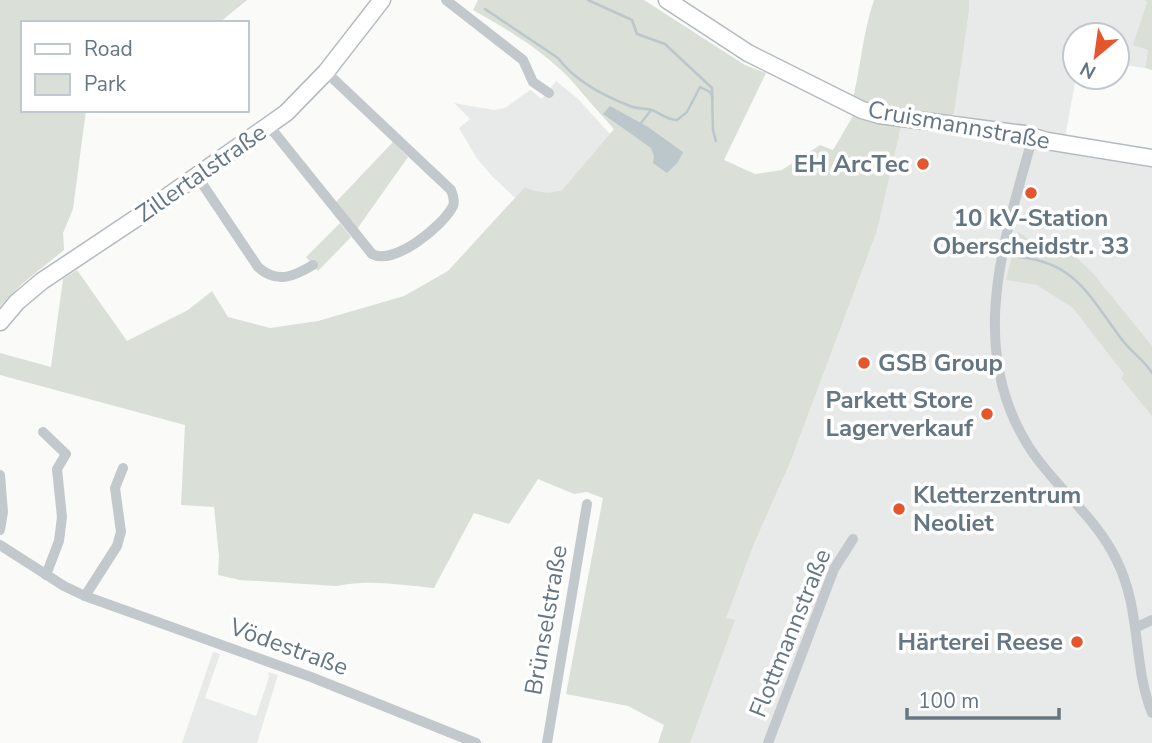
<svg xmlns="http://www.w3.org/2000/svg" width="1152" height="743" viewBox="0 0 1152 743" font-family="'Nunito Sans',sans-serif">
	<style>
		.built { fill: #e8e9e9 }
		.green { fill: #dadfd7 }
		.water { fill: #bbc7cb }
		.lines { fill: none; stroke-linecap: round; stroke-linejoin: round }
		.stream { stroke: #bbc7cb; stroke-width: 2.5 }
		.secondary-casing { stroke: #b3babf; stroke-width: 19 }
		.street { stroke: #c3c8cc; stroke-width: 10 }
		.secondary { stroke: #fff; stroke-width: 16 }
		.poi-dot { fill: #e4572e; stroke: #fff; stroke-width: 2.5 }
		.labels { text-anchor: middle; stroke-width: 7; stroke-linejoin: round; paint-order: stroke }
		.street-label { font-size: 24px; fill: #657683; stroke: #fff }
		.poi-label { font-size: 24px; font-weight: bold; fill: #657683; stroke: #fff; text-anchor: end }
	</style>
	<rect width="100%" height="100%" fill="#fafaf8"/>
	<g class="built">
		<path d="M 969,0 L 1144,0 L 1147,2 L 1134,44 L 1148,50 L 1145,68 L 1117,64 L 1117,35 L 1075,35 L 1076,77 L 1065,138 L 962,118 L 954,114 L 969,12 Z"/>
		<path d="M 556,81 L 578,99 L 610,134 L 562,190 L 554,193 L 538,192 L 525,187 L 515,198 L 491,175 L 476,157 L 459,128 L 470,119 L 454,103 L 494,110 L 505,108 L 530,90 L 542,99 Z"/>
		<path d="M 901,127 L 1152,168 L 1152,743 L 690,743 L 734,621 L 725,619 L 754,544 L 790,463 L 877,231 Z"/>
		<path d="M 213,652 L 220,654 L 205,698 L 208,699 L 256,716 L 269,677 L 268,672 L 278,675 L 257,743 L 182,743 Z"/>
	</g>
	<g class="green">
		<path d="M 0,0 L 247,0 L 219,23 L 23,23 L 23,110 L 86,110 L 73,209 L 63,233 L 64,250 L 23,283 L 0,306 Z"/>
		<path d="M 478,0 L 644,0 L 745,65 L 766,73 L 724,160 L 755,174 L 782,170 L 820,145 L 833,150 L 853,116 L 859,114 L 901,127 L 877,231 L 790,463 L 754,544 L 726,618 L 735,620 L 690,743 L 658,743 L 664,725 L 628,706 L 566,694 L 603,498 L 587,492 L 574,494 L 538,479 L 509,524 L 474,513 L 434,588 C 402,585 368,579 337,586 L 240,580 L 218,575 L 219,556 L 214,507 L 181,505 L 185,425 L 0,375 L 0,353 L 51,367 L 63,279 L 77,270 L 127,341 L 188,310 L 212,291 L 228,317 L 270,328 L 318,321 L 404,296 L 448,271 L 525,187 C 536,193 551,194 562,190 L 614,129 C 599,113 585,96 571,80 C 544,51 507,29 473,10 Z"/>
		<path d="M 874,0 L 969,0 L 969,12 L 954,114 L 944,119 L 876,108 L 853,98 C 861,65 863,32 874,0 Z"/>
		<path d="M 1144,0 L 1152,0 L 1152,70 L 1145,68 L 1148,50 L 1133,45 L 1147,2 Z"/>
		<path d="M 393,142 L 408,157 L 357,229 L 336,202 Z"/>
		<path d="M 340,223 L 351,237 L 318,271 L 306,257 Z"/>
		<path d="M 1018,232 L 1027,238 L 1066,248 L 1091,271 L 1152,346 L 1152,416 L 1121,378 L 1124,374 L 1073,308 L 1037,285 L 1006,280 Z"/>
	</g>
	<path class="water" d="M 610,106 L 648,127 L 683,152 L 678,162 L 667,173 L 653,163 L 654,156 L 651,148 L 603,114 Z"/>
	<g class="lines">
		<g class="stream">
			<path d="M 588,0 L 632,20 L 637,34 L 665,44 L 712,88 L 713,130 L 716,141"/>
			<path d="M 485,9 L 558,58 C 575,81 604,96 630,106 C 637,109 645,108 652,110 C 661,114 666,119 677,120 L 687,112 L 700,87 L 710,92 L 713,98"/>
			<path d="M 641,123 L 651,110"/>
			<path d="M 1019,257 C 1075,262 1090,297 1120,337 C 1129,351 1144,359 1152,373"/>
		</g>
		<defs>
			<g id="secondary">
				<path d="M 667,0 L 748,53 L 862,110 L 879,115 L 1024,134 L 1047,141 L 1152,158"/>
				<path d="M 0,322 L 17,302 L 42,281 L 141,215 L 286,113 L 326,72 L 382,0"/>
			</g>
		</defs>
		<use href="#secondary" class="secondary-casing"/>
		<g class="street">
			<path d="M 446,0 L 523,60 L 533,82 L 549,93"/>
			<path d="M 269,126 L 372,254 C 394,266 443,226 453,206 C 455,201 453,195 451,190 L 326,72"/>
			<path d="M 1033,136 C 1004,241 965,350 1031,450 C 1056,488 1096,517 1116,559 C 1142,610 1132,663 1152,713"/>
			<path d="M 197,176 L 258,267 C 277,284 293,277 313,265"/>
			<path d="M 43,432 L 66,454 L 57,469 L 62,517 L 59,541 L 46,575"/>
			<path d="M 0,475 L 3,512 L 0,530"/>
			<path d="M 0,545 L 64,586 L 85,596 L 311,677 L 476,743"/>
			<path d="M 85,596 L 117,546 L 121,532 L 115,488 L 123,468"/>
			<path d="M 1137,627 L 1152,620"/>
			<path d="M 547,743 L 587,504"/>
			<path d="M 768,743 L 834,569 L 853,539"/>
		</g>
		<use href="#secondary" class="secondary"/>
	</g>
	<g class="poi-dot">
		<circle cx="923" cy="164" r="7"/>
		<circle cx="1031" cy="193" r="7"/>
		<circle cx="864" cy="363" r="7"/>
		<circle cx="987" cy="414" r="7"/>
		<circle cx="899" cy="509" r="7"/>
		<circle cx="1077" cy="642" r="7"/>
	</g>
	<g class="labels">
		<g class="street-label">
			<text transform="translate(959 125) rotate(10)" y="8">Cruismannstraße</text>
			<text transform="translate(201 173) rotate(-35)" y="8">Zillertalstraße</text>
			<text transform="translate(546 620) rotate(-80)" y="8">Brünselstraße</text>
			<text transform="translate(790 633) rotate(-68)" y="8">Flottmannstraße</text>
			<text transform="translate(289 647) rotate(20)" y="8">Vödestraße</text>
		</g>
		<g class="poi-label">
			<text x="909" y="172">EH ArcTec</text>
			<text x="1031" y="226" text-anchor="middle">10 kV-Station<tspan x="1031" dy="28">Oberscheidstr. 33</tspan></text>
			<text x="878" y="371" text-anchor="start">GSB Group</text>
			<text x="973" y="408">Parkett Store<tspan x="973" dy="28">Lagerverkauf</tspan></text>
			<text x="913" y="503" text-anchor="start">Kletterzentrum<tspan x="913" dy="28">Neoliet</tspan></text>
			<text x="1063" y="650">Härterei Reese</text>
		</g>
	</g>
	<rect x="21" y="21" width="228" height="91" fill="#ffffff" stroke="#c1c8cd" stroke-width="2"/>
	<rect x="35" y="44" width="35" height="10" fill="#ffffff" stroke="#c1c8cd" stroke-width="2"/>
	<text x="84" y="56" font-size="21" fill="#657683">Road</text>
	<rect x="35" y="74" width="35" height="21" fill="#dadfd7" stroke="#c1c8cd" stroke-width="2"/>
	<text x="84" y="91" font-size="21" fill="#657683">Park</text>
	<g transform="translate(1096 56) rotate(209)"><circle r="33" fill="#ffffff" stroke="#c1c8cd" stroke-width="2"/>
	<path d="M0-5L12 26L0 18L-12 26Z" fill="#e4572e"/>
	<text y="-10" font-size="19" font-weight="bold" text-anchor="middle" fill="#657683">N</text>
	</g>
	<path d="M907 708v10h152v-10" fill="none" stroke="#657683" stroke-width="3.5"/>
	<text x="918" y="708" font-size="21" fill="#657683" stroke="#ffffff" stroke-width="5" paint-order="stroke">100 m</text>
</svg>
